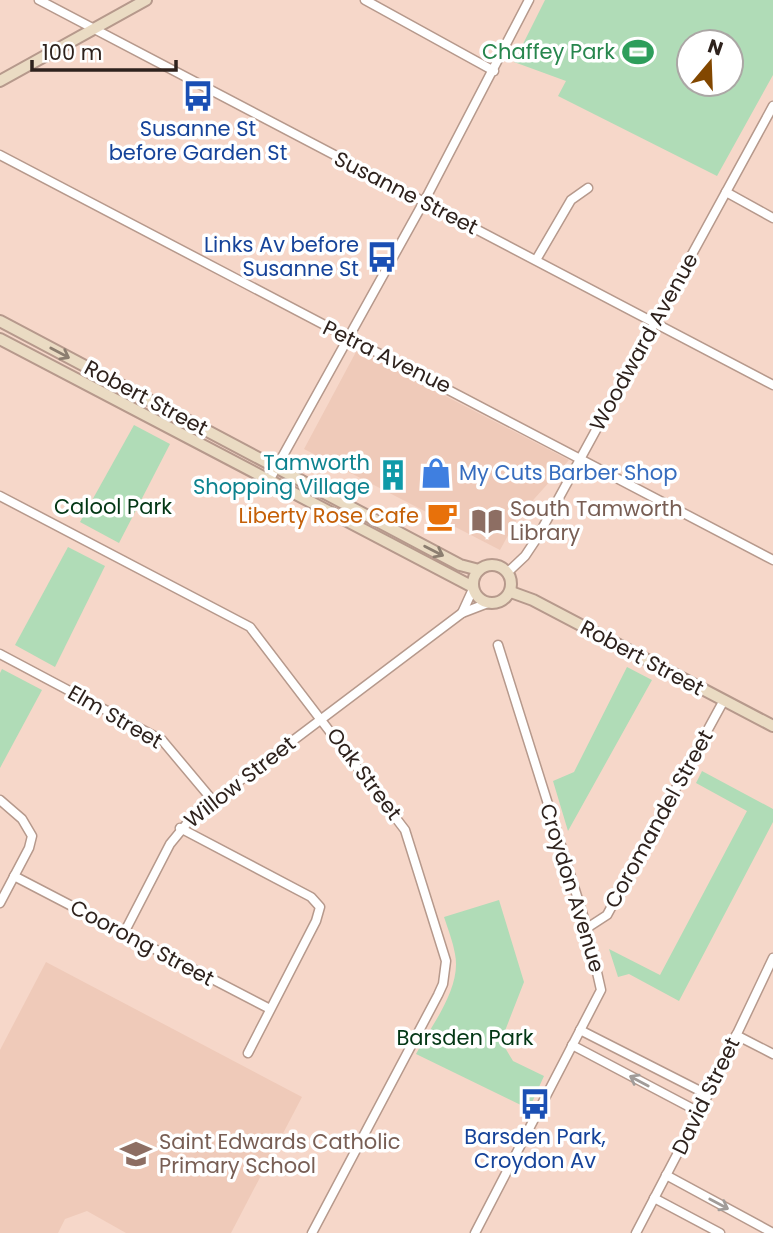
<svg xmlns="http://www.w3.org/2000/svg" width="773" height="1233" viewBox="0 0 773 1233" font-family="Poppins,sans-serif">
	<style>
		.built { fill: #efcab9 }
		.park { fill: #b0dcb7; fill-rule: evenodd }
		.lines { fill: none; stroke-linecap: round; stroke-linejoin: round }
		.street-casing { stroke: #b6998c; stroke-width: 11 }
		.secondary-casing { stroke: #b6998c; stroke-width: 14 }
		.street { stroke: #fff; stroke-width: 8 }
		.secondary { stroke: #eadbc3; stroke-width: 10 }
		.oneway { stroke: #8c7e70 }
		.oneway2 { stroke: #a19c99 }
		.labels { text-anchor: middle; stroke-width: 7; stroke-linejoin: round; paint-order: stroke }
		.leisure-label { font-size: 21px; fill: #27864d; stroke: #fff; text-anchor: end }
		.transit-label { font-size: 21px; fill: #164399; stroke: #fff }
		.street-label { font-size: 21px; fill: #2e221d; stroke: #fff }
		.culture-label { font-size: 21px; fill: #0d838f; stroke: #fff; text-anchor: end }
		.shop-label { font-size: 21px; fill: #366cbe; stroke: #fff; text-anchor: start }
		.park-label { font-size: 21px; fill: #033715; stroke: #fff }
		.education-label { font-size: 21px; fill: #785e54; stroke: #fff; text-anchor: start }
		.food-label { font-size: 21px; fill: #c56008; stroke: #fff; text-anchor: end }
	</style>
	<rect width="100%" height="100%" fill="#f6d7c9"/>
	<g class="built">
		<path d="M 357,350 L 569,460 L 518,517 L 500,550 L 304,449 Z"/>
		<path d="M 46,962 L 302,1097 L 231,1233 L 126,1233 L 87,1211 L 65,1219 L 58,1233 L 0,1233 L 0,1050 Z"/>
	</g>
	<g class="park">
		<path d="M 545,0 L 773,0 L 773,75 L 717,176 L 558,96 L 566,81 L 514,62 ZM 689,42 L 731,42 L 731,84 L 689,84 Z"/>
		<path d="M 134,425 L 170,444 L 119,543 L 80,522 Z"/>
		<path d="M 68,547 L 105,566 L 55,667 L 15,645 Z"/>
		<path d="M 627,667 L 652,680 L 568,831 L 553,781 L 574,772 Z"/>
		<path d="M 2,669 L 42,690 L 0,768 L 0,673 Z"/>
		<path d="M 702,771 L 773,809 L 773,822 L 679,1001 L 629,974 L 618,977 L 609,949 L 660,975 L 747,811 L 696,783 Z"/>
		<path d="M 499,900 L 524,982 L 501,1041 L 513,1061 L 544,1076 L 529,1109 L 416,1054 C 431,1026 462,988 455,954 C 453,942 448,929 444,917 Z"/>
	</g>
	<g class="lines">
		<defs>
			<g id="street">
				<path d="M 39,0 L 773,385"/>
				<path d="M 365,0 L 494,71"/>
				<path d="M 0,155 L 773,560"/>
				<path d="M 726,192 L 773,218"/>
				<path d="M 536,260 L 571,200 L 588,188"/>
				<path d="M 270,479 L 427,196 L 529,0"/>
				<path d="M 0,496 L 250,627 L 405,830 L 446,961 L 443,984 L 438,995 L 312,1233"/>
				<path d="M 508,572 L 525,556 L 537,538 L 773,106"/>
				<path d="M 462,613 L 473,589"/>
				<path d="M 0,654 L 162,740 L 214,802"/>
				<path d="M 0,800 L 22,819 L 32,836 L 29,848 L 0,903"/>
				<path d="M 180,828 L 311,897 L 320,907 L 316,921 L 248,1053"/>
				<path d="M 14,876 L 270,1009"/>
				<path d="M 587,928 L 607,915 L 724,700"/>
				<path d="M 124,933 L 170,844 L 193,816 L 462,613 L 488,603"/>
				<path d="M 580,1030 L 708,1095"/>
				<path d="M 736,1035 L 773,1054"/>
				<path d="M 572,1045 L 699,1112"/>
				<path d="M 666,1175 L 773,1233"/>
				<path d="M 654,1198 L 720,1233"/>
				<path d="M 475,1233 L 601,990 L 587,928 L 498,645"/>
				<path d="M 636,1233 L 706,1099 L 773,958"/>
			</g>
			<g id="secondary">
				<path d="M 0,81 L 146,0"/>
				<path d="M 0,321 L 428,548 L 460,565 L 479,570"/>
				<path d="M 0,339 L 473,587"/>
				<circle cx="492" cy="584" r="19"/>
				<path d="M 511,592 L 533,600 L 773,726"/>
			</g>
		</defs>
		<use href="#street" class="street-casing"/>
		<use href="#secondary" class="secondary-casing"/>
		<use href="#street" class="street"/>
		<use href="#secondary" class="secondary"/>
	</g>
	<defs><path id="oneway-shaft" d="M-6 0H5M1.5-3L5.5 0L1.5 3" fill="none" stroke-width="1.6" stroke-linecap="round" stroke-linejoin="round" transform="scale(1.75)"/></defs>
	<g class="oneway">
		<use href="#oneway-shaft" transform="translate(60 353) rotate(28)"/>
		<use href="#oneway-shaft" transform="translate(434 551) rotate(27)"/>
	</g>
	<g class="oneway2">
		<use href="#oneway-shaft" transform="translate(639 1081) rotate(-152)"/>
		<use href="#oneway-shaft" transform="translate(719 1204) rotate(28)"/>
	</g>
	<defs>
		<symbol id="stadium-bare" viewBox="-9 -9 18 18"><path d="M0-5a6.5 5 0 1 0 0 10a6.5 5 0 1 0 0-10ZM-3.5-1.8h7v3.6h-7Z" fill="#2e9e5b" stroke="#fff" stroke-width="2.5" paint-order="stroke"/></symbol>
		<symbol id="bus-bare" viewBox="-9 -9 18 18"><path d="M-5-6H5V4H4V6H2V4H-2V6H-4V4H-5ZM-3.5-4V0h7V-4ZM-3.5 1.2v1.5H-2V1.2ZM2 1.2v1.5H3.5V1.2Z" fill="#1a4fb4" stroke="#fff" stroke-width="2.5" paint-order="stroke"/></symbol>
		<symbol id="shop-bare" viewBox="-9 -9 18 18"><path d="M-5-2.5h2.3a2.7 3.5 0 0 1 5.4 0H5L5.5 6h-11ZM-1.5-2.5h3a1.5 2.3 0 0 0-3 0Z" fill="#3f7fe0" stroke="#fff" stroke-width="2.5" paint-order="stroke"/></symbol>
		<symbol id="building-bare" viewBox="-9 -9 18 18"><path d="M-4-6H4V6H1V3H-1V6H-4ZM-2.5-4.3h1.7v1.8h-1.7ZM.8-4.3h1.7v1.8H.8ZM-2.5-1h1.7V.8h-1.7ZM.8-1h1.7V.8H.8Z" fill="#0f9aa8" stroke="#fff" stroke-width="2.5" paint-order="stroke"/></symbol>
		<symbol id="cafe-bare" viewBox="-9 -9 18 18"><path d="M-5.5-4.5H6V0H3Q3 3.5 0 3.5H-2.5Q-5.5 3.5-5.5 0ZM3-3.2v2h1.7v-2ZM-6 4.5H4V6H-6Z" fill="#e8710a" stroke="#fff" stroke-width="2.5" paint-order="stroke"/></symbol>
		<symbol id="library-bare" viewBox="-9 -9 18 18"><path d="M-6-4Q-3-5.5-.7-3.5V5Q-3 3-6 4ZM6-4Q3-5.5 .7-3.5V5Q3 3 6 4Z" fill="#8d6e63" stroke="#fff" stroke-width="2.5" paint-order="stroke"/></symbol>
		<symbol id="school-bare" viewBox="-9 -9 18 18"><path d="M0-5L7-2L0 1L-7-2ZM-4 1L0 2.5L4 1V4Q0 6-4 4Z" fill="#8d6e63" stroke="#fff" stroke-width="2.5" paint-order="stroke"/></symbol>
	</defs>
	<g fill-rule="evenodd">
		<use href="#stadium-bare" x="616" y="30" width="44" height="44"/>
		<use href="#bus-bare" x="176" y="74" width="44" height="44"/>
		<use href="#bus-bare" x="360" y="235" width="44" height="44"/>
		<use href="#shop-bare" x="414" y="451" width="44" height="44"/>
		<use href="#building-bare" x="371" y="453" width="44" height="44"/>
		<use href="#cafe-bare" x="420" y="494" width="44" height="44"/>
		<use href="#library-bare" x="465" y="499" width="44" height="44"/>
		<use href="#bus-bare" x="513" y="1082" width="44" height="44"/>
		<use href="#school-bare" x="114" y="1132" width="44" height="44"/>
	</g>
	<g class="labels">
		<g class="leisure-label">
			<text x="615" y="59">Chaffey Park</text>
		</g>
		<g class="transit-label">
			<text x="198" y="136">Susanne St<tspan x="198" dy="24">before Garden St</tspan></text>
			<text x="359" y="252" text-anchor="end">Links Av before<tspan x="359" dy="24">Susanne St</tspan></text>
			<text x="535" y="1144">Barsden Park,<tspan x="535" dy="24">Croydon Av</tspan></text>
		</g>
		<g class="street-label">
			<text transform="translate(406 193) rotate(27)" y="7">Susanne Street</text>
			<text transform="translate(644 342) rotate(-61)" y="7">Woodward Avenue</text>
			<text transform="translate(387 357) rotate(26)" y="7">Petra Avenue</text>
			<text transform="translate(146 398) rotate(28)" y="7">Robert Street</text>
			<text transform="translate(642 658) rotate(28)" y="7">Robert Street</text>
			<text transform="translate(115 717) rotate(30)" y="7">Elm Street</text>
			<text transform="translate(364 774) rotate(53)" y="7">Oak Street</text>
			<text transform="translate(240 782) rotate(-38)" y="7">Willow Street</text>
			<text transform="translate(659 819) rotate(-61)" y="7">Coromandel Street</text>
			<text transform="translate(572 888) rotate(73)" y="7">Croydon Avenue</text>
			<text transform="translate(142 943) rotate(28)" y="7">Coorong Street</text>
			<text transform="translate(706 1096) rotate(-64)" y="7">David Street</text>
		</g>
		<g class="culture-label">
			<text x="370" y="470">Tamworth<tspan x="370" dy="24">Shopping Village</tspan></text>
		</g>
		<g class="shop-label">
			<text x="459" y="480">My Cuts Barber Shop</text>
		</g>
		<g class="park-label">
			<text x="113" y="514">Calool Park</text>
			<text x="465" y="1045">Barsden Park</text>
		</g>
		<g class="education-label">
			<text x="510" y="516">South Tamworth<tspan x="510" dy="24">Library</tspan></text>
			<text x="159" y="1149">Saint Edwards Catholic<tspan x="159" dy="24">Primary School</tspan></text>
		</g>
		<g class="food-label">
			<text x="419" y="523">Liberty Rose Cafe</text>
		</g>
	</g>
	<g transform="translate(710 63) rotate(19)"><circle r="33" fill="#ffffff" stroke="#aba7a5" stroke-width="2"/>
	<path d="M0-5L12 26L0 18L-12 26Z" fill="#824700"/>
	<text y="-10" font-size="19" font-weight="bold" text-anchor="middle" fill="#2e221d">N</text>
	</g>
	<path d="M32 60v10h144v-10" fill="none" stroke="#2e221d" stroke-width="3.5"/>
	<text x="42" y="60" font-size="21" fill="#2e221d" stroke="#ffffff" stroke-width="5" paint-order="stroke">100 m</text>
</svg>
